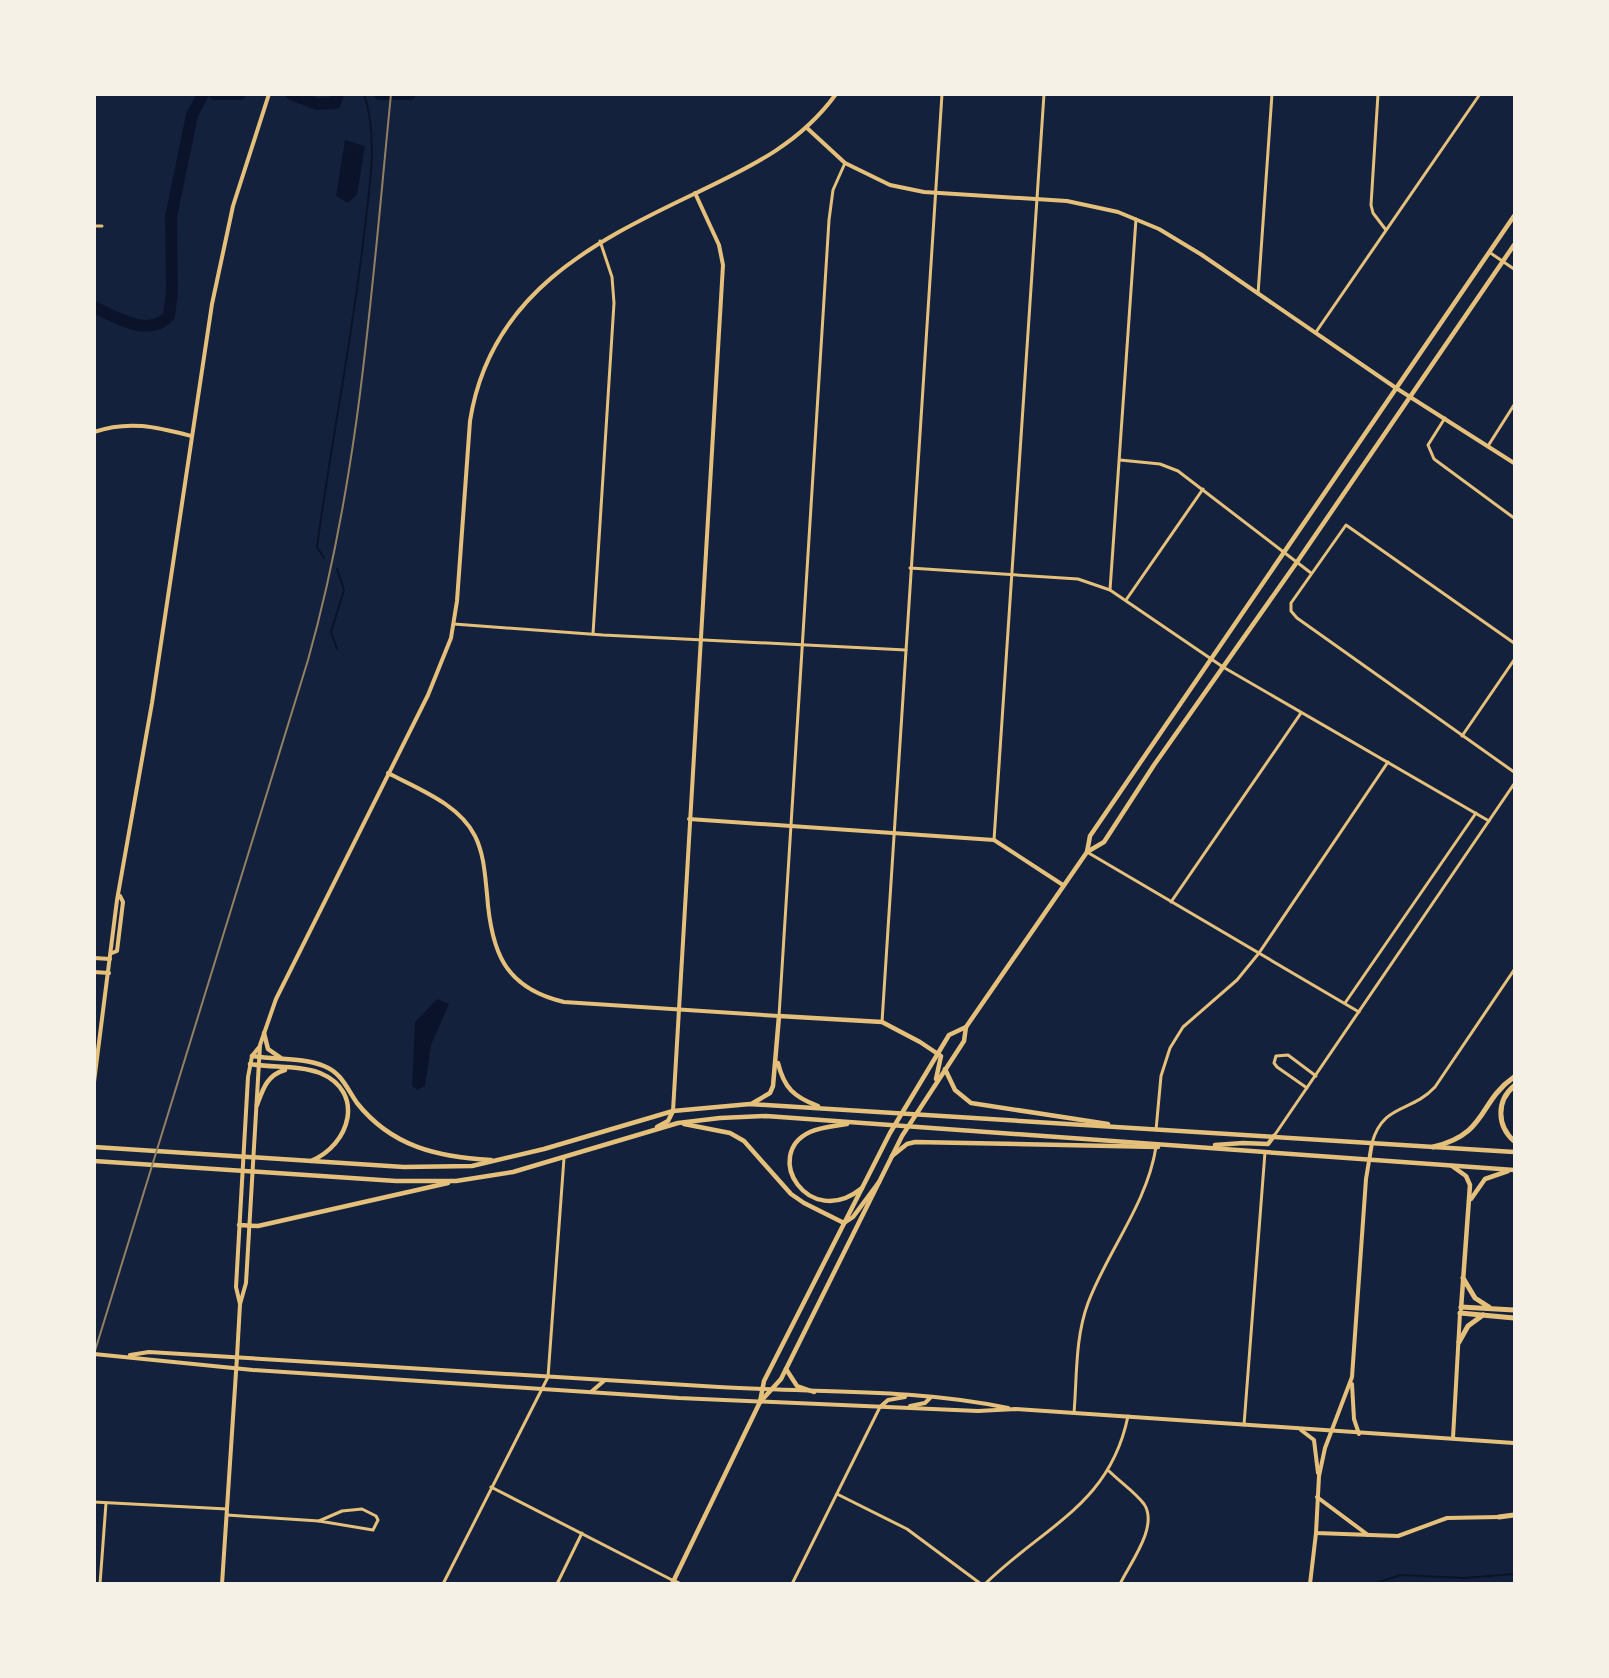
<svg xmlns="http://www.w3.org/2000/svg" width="1609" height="1678" viewBox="0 0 1609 1678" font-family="'Open Sans',sans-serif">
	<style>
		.water { fill: #0b132b }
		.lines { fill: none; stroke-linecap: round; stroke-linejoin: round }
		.stream { stroke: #0b132b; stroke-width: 2 }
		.river { stroke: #0b132b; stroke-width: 12 }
		.minor { stroke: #e5c07b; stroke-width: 3 }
		.tertiary { stroke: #e5c07b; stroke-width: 4 }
		.secondary { stroke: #e5c07b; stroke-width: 4 }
		.primary { stroke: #e5c07b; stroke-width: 4.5 }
		.trunk { stroke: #e5c07b; stroke-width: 4.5 }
		.motorway { stroke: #e5c07b; stroke-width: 5 }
		.rail { stroke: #918062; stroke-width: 2 }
	</style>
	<rect width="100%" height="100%" fill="#14213d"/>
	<g class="water">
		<path d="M 345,140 L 365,146 L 357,195 L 348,203 L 336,196 Z"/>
		<path d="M 437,999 L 449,1004 L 431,1045 L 425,1086 L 417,1090 L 412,1086 L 415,1022 Z"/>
	</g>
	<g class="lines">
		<g class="stream">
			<path d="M 324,558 L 317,547 C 331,443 352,340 364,235 C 369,189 379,139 364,94"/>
			<path d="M 337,569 L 344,590 L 331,632 L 337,649"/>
			<path d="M 1373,1584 L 1401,1575 L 1464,1578 L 1514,1574"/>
		</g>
		<g class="river">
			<path d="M 215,94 L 240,94"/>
			<path d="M 291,94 L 317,104 L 335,103 L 338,94"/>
			<path d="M 380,94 L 410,94"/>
			<path d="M 94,307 C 115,317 149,338 169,316 L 172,291 L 171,217 L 192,115 L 203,94"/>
		</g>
		<g class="minor">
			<path d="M 1378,94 L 1371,205 L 1373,213 L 1386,230"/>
			<path d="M 94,226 L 102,226"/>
			<path d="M 1489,252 L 1514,269"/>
			<path d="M 1258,294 L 1272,94"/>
			<path d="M 1316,332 L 1480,94"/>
			<path d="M 1445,418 L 1428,445 L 1434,459 L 1514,518"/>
			<path d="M 1488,446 L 1514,405"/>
			<path d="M 1120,460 L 1160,464 L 1178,471 L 1311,573"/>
			<path d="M 910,568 L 1078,579 L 1110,590 L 1223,667 L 1489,821"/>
			<path d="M 1110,590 L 1136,219"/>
			<path d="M 1126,600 L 1203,489"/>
			<path d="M 454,624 L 603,635 L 906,650"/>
			<path d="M 593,634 L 614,303 L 612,277 L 600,241"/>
			<path d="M 1514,643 L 1346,525 L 1291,603 L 1291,611 L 1297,618 L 1514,772"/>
			<path d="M 1462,736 L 1514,660"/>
			<path d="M 994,840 L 1044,94"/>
			<path d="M 1087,852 L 1359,1012"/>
			<path d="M 1171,902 L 1301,713"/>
			<path d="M 1345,1003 L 1476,813"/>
			<path d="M 779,1016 L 829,220 L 833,190 L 845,163"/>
			<path d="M 882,1022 L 942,94"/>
			<path d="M 1307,1088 L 1277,1067 L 1274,1063 L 1276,1056 L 1288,1055 L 1316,1076"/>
			<path d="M 1156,1130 L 1161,1076 L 1170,1048 L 1183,1027 L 1237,980 L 1259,953 L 1388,762"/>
			<path d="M 1274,1136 L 1514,784"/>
			<path d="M 1372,1143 C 1383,1103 1411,1113 1435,1087 L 1514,970"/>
			<path d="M 1074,1413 C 1077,1377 1075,1338 1088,1303 C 1108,1250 1147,1204 1156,1147"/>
			<path d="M 1244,1425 L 1265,1152"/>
			<path d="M 1109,1471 C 1120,1482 1135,1492 1144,1504 C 1159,1526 1130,1563 1120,1584"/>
			<path d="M 491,1487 L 674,1581"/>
			<path d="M 837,1494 L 907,1529 L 981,1584"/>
			<path d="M 94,1502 L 227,1509"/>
			<path d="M 362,1509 L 376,1516 L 378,1520 L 373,1530 L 319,1521 L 342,1511 Z"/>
			<path d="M 227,1515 L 319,1521"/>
			<path d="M 100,1584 L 106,1503"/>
			<path d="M 443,1584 L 548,1377 L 564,1158"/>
			<path d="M 557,1584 L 582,1533"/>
			<path d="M 792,1584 L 880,1407"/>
			<path d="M 985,1584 C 1044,1526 1110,1505 1128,1416"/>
		</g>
		<g class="tertiary">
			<path d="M 807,128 L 845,163 L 890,185 L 924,192 L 1067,201 L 1118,212 L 1159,229 L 1202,255 L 1396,388 L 1514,463"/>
			<path d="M 94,432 C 129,420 156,427 191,436"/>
			<path d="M 388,773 C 418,789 459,804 475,836 C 484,854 485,875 487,894 C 491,951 504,988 564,1002 L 779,1016"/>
			<path d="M 689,819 L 994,840 L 1063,885"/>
			<path d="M 94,958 L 110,959"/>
			<path d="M 94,972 L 109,973"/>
			<path d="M 673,1111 L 723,265 L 719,245 L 695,193"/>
			<path d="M 591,1392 L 605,1380"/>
			<path d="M 674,1581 L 680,1584"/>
			<path d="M 1310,1584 L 1316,1533"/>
		</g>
		<g class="secondary">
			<path d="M 112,953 L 117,951 L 123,902 L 120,896"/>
			<path d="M 94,1082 L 117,900 L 152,703 L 212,304 L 233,206 L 269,94"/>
			<path d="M 1372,1143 L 1366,1179 L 1352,1377 L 1325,1448 L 1319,1476 L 1316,1533 L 1398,1536 L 1447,1518 L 1499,1517"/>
			<path d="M 240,1304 L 246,1283 L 260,1045 L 276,999 L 428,695 L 451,638 L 457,601 L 470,421 C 490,294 591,243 696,193 C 750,167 800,144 836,94"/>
			<path d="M 94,1354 L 253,1370 L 679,1398 L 978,1411 L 1016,1409 L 1514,1443"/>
			<path d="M 130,1355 L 149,1352 C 339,1364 529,1376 719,1387 C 815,1393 914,1388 1008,1408"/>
			<path d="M 1352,1384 L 1354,1419 L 1359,1434"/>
			<path d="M 910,1406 L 925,1403 L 930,1398"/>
			<path d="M 880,1407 L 888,1400 L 905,1397"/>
			<path d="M 1301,1430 L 1314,1440 L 1318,1473"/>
			<path d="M 1453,1438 L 1460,1313"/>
			<path d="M 1317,1497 L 1368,1535"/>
			<path d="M 222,1584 L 237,1357 L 240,1304 L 236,1287 L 248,1077 L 252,1056 L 260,1046"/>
		</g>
		<g class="primary">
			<path d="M 1087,852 L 1090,836 L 1514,216"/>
			<path d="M 779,1016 L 882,1022 L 920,1042 L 941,1056 L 936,1079"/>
			<path d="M 786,1369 L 797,1386 L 814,1392"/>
			<path d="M 760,1402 L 781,1379 L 902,1136 L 964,1041 L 966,1027 L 1087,852 L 1104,842 L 1154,765 L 1297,562 L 1514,245"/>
			<path d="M 672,1584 L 760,1402 L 764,1381 L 890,1133 L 949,1035 L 966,1027"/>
		</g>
		<g class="trunk">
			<path d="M 264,1033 L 268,1049 L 281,1058"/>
			<path d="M 252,1056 C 275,1060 302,1057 324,1066 C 342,1073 347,1089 357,1103 C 392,1147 438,1157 491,1160"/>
			<path d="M 778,1063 C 784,1088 794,1097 818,1106"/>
			<path d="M 250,1064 C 272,1068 299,1065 320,1073 C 366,1092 350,1145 311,1161"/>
			<path d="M 945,1069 L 955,1090 L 971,1103 L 1108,1124"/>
			<path d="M 753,1103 L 770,1093 L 773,1086 L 779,1016"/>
			<path d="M 257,1105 C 263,1089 267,1075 285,1070"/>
			<path d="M 684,1124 L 730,1133 L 744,1141 L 791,1194 L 804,1203 L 844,1223 L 853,1217 L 879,1182"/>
			<path d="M 847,1124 C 835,1126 821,1127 810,1132 C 761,1155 809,1231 862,1188"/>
			<path d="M 657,1127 L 668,1121 L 673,1111"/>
			<path d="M 1215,1145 L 1243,1143 L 1268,1144 L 1274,1136"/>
			<path d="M 94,1147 L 404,1167 L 472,1166 L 544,1149 L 673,1111 L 750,1104 L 1514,1152"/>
			<path d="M 892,1156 L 907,1144 L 915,1142 L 1158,1147"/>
			<path d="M 94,1161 L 396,1181 L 456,1181 L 513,1172 L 678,1123 L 720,1118 L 766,1116 L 1514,1170"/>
			<path d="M 1452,1166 L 1466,1176 L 1470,1185 L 1461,1309"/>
			<path d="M 1471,1199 L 1485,1179 L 1508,1171"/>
			<path d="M 239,1225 L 258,1226 L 448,1183"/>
		</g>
		<g class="motorway">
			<path d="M 1514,1086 C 1496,1101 1497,1126 1514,1141"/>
			<path d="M 1433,1147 C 1489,1133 1477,1103 1514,1077"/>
			<path d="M 1463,1278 L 1475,1298 L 1489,1307"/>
			<path d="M 1461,1307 L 1514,1310"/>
			<path d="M 1460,1313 L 1514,1318"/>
			<path d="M 1459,1342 L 1468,1326 L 1483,1315"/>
			<path d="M 1499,1517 L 1514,1515"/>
		</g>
		<path class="rail" d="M 94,1354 L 308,660 C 360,476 372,284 391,94"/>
	</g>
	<rect width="1609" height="1678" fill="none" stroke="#f6f1e7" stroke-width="192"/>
</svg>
